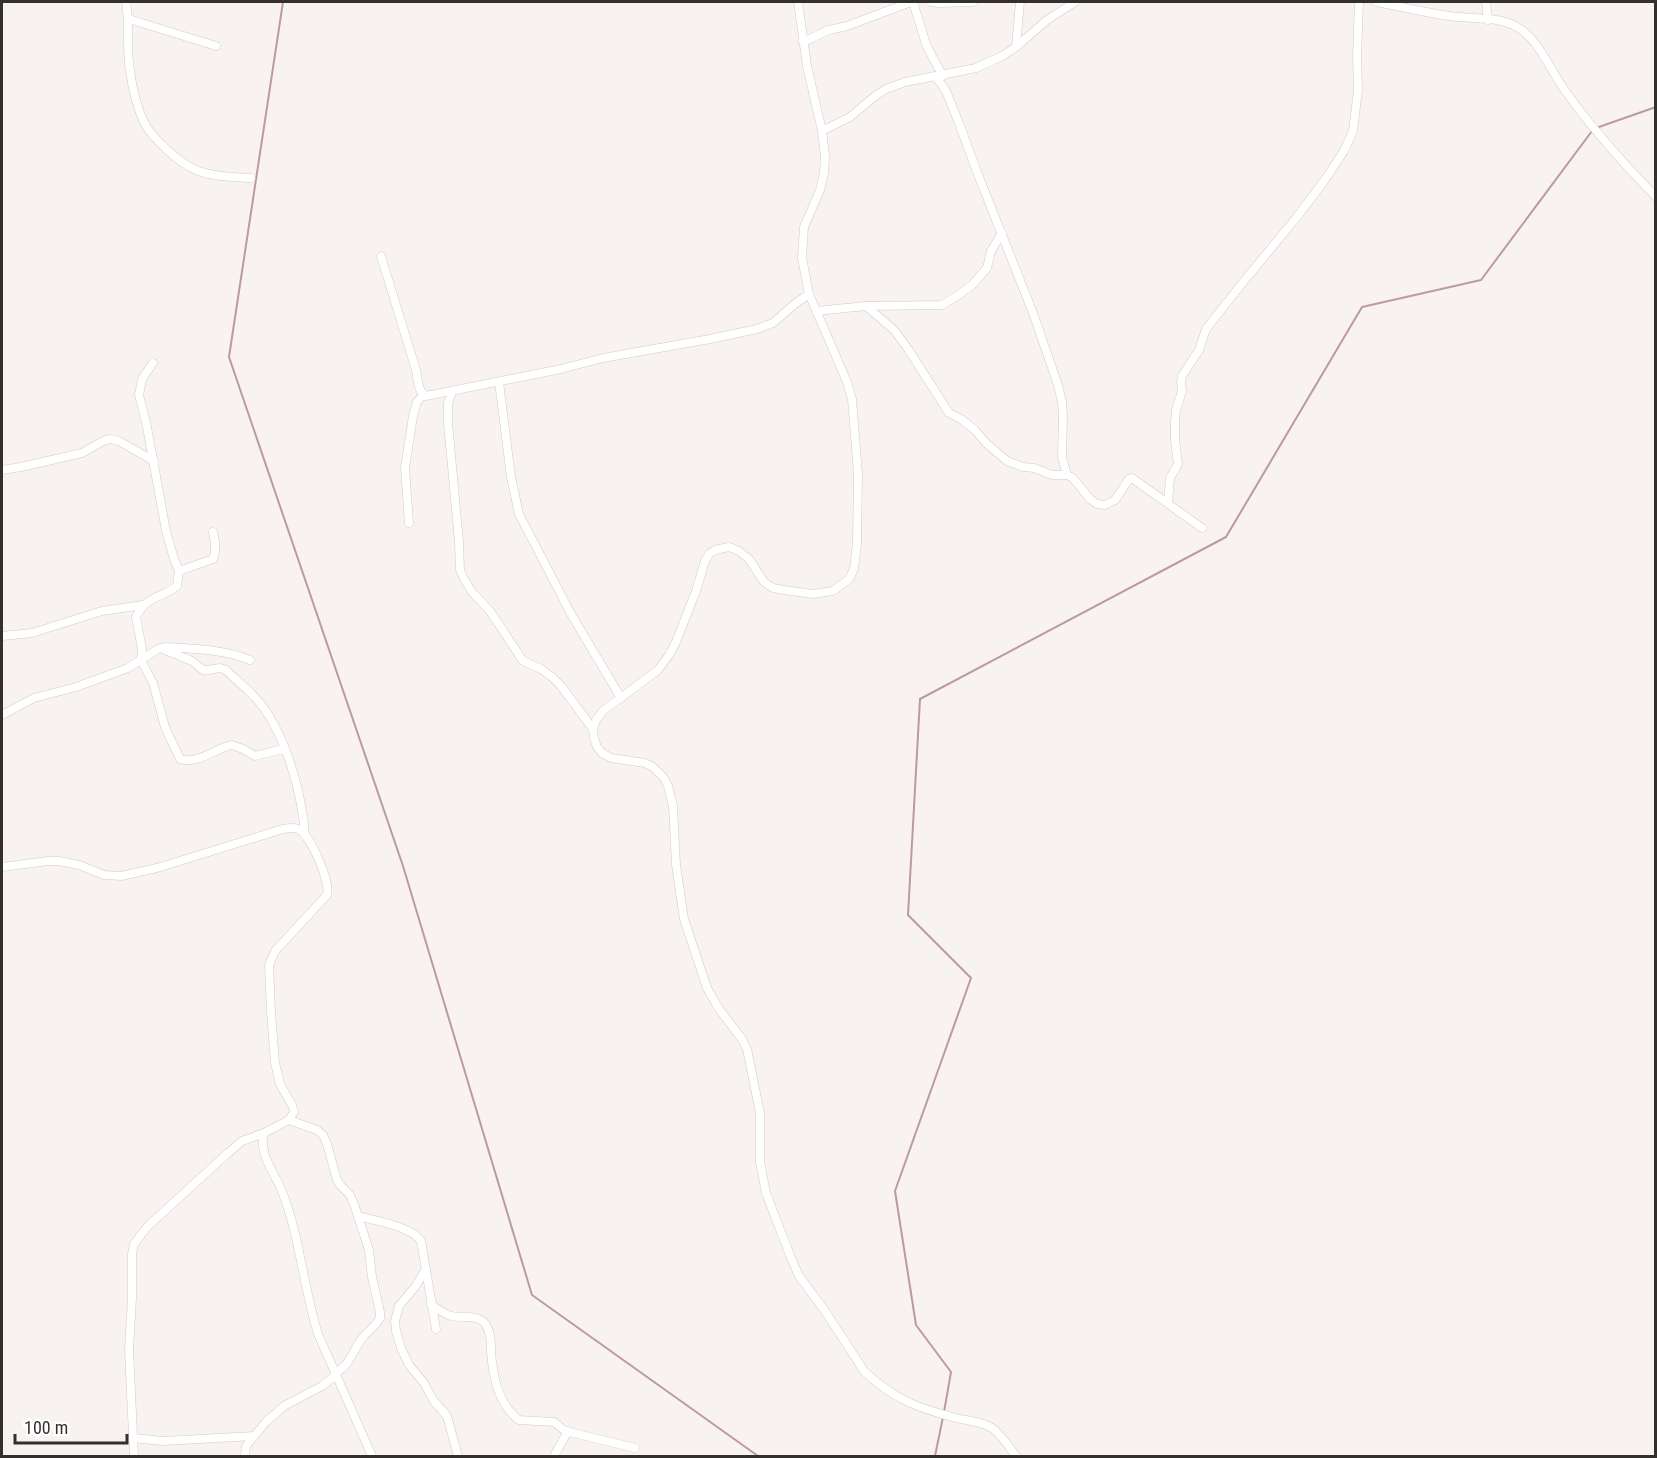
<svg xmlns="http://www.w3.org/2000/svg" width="1657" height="1458" viewBox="0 0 1657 1458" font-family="'Roboto Condensed',sans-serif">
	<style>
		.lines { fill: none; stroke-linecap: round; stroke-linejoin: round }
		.stream { stroke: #bc9aa3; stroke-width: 2 }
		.minor-casing { stroke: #d0cbc8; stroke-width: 9 }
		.minor { stroke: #fff; stroke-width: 8 }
	</style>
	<rect width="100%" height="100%" fill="#f8f3f0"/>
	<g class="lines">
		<g class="stream">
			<path d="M 283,2 L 229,357 L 403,866 L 532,1295 L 758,1456"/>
			<path d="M 1596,128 L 1656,107"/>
			<path d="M 944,1412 L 951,1372 L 916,1325 L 895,1191 L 971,978 L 908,915 L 920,699 L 1226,537 L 1362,307 L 1481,280 L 1592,131"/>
			<path d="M 935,1456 L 943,1417"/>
		</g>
		<defs>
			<g id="minor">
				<path d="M 126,2 C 130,25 126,48 130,71 C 132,85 137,107 143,120 C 150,137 179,163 196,170 C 213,177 233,177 251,178"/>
				<path d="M 798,2 L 807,66 L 822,131 L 825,156 L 824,173 L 820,190 L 804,227 L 802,258 L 809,294 L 847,382 L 852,399 L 858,474 L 857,543 L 854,569 L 849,579 L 833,591 L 813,594 L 784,590 L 773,588 L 764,582 L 749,559 L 739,551 L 729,547 L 715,550 L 709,554 L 705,561 L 696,591 L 676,642 L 669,655 L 658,670 L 603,711 L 596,720 L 593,729 L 594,738 L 597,747 L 602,753 L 611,758 L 645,763 L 653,767 L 664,778 L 668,786 L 673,806 L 676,865 L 684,919 L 707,988 L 719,1009 L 742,1039 L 747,1049 L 760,1113 L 760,1162 L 766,1193 L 791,1258 L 799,1276 L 825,1311 L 864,1371 C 893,1399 918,1408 956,1418 C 967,1421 982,1421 992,1428 C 1001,1434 1009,1447 1016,1456"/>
				<path d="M 913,2 L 927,47 L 943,76"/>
				<path d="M 931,2 L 940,3 L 973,2"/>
				<path d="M 1377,2 C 1401,7 1425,12 1449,16 C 1469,19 1499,16 1517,27 C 1539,39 1551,72 1566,92 C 1593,130 1624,164 1656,197"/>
				<path d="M 1486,2 L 1488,20"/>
				<path d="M 129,19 L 216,46"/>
				<path d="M 803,42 L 829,30 L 847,26 L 911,2"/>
				<path d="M 1016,47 L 1020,2"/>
				<path d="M 936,77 L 946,91 L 959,123 L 977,172 L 1033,313 L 1058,385 L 1062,402 L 1063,416 L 1062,457 L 1067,475"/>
				<path d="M 822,131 L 850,117 L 874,97 L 886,89 L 905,82 L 976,68 L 1002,56 L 1016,47 L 1047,20 L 1075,2"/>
				<path d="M 381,256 L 416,370 C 418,379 417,391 426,396 L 561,369 L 603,358 L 710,339 L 757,329 L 773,323 L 796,303 L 809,294"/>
				<path d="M 866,306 L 894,330 L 908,349 L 949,413 L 961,419 L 975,430 L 986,443 L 1007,461 L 1023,467 L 1034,468 L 1052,475 L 1067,475 L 1073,478 L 1090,499 L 1097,504 L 1105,505 L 1115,500 L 1129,479 L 1132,478 L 1202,528"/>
				<path d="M 816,311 L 866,306 L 942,305 L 960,294 L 972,285 L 987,268 L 991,251 L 1002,233"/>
				<path d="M 153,363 L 142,379 L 139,395 L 147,427 L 166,531 L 174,559 L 179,571"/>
				<path d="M 499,382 L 511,477 L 519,514 L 571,614 L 621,698"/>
				<path d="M 452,392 L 448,403 L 448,423 L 459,542 L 460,570 L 464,579 L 472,592 L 490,611 L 523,661 L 541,669 L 552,677 L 561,686 L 593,729"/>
				<path d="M 2,470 L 21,467 L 82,453 L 105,440 L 111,439 L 119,441 L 154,461"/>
				<path d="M 1168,503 L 1170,478 L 1178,464 L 1175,440 L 1175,422 L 1176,410 L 1182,391 L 1181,382 L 1182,376 L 1199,350 L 1206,329 L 1244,281 L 1297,217 L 1324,181 L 1344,151 L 1353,131 L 1358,90 L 1357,57 L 1359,2"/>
				<path d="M 409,523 L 405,468 L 413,416 L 417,402 L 423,395"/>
				<path d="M 213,532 C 215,541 217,551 213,559 L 179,571 L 177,586 C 160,599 147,595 136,617 L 142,649 L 141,660 L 153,683 L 165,727 L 180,759 C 198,765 215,748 232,745 L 243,749 L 255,756 L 284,749"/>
				<path d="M 2,636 L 32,633 L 102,611 L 143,605"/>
				<path d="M 163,649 L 192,661 L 203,670 L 208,670 L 220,668 L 226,670 C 237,681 250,691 260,703 C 286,736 302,794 305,835"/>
				<path d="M 2,715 L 34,698 L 76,687 L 128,668 L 158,649 L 165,647 C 194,649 223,649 250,660"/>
				<path d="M 2,867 L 48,861 L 59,861 L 79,865 L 104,875 L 121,876 L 157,868 L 283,829 C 288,828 294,827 298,829 C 311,835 331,883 327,895 L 275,951 L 269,965 L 271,1012 L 275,1063 L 280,1084 L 292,1105 L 294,1112 L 289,1120 L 264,1133 C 258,1153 274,1172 281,1189 C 300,1235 303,1287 318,1334 L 372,1456"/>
				<path d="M 289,1120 L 317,1130 L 323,1135 L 327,1144 L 337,1180 L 340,1185 L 350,1195 L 354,1204 L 369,1250 L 372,1277 L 380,1312 L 380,1318 C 376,1325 370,1330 364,1336 C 353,1348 351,1366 335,1373"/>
				<path d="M 358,1216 C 376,1221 411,1226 421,1241 L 436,1329"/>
				<path d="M 426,1269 L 415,1287 L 399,1306 L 395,1321 L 396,1331 L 401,1348 L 409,1365 L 424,1383 L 433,1400 L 447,1416 L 458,1456"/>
				<path d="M 431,1304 C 437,1309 443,1313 451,1316 C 463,1319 478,1313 486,1325 C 491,1333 491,1343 491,1352 C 493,1377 498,1404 519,1420 L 554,1422 L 565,1431 L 635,1448"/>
				<path d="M 133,1438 L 163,1441 L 254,1436"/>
				<path d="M 134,1456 L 129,1350 L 132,1298 L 132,1254 L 134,1244 L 147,1227 L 228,1153 L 242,1141 L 264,1133"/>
				<path d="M 245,1456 L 246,1446 L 250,1441 L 266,1422 L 284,1406 L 322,1386 L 336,1375"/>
				<path d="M 554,1456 L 568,1431"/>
			</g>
		</defs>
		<use href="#minor" class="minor-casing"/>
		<use href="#minor" class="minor"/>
	</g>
	<rect width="1657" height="1458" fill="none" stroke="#333130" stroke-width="6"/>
	<path d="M15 1434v9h112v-9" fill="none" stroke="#333130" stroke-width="3"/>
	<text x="24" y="1434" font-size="18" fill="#333130" stroke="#ffffff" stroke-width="4.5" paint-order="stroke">100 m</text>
</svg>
